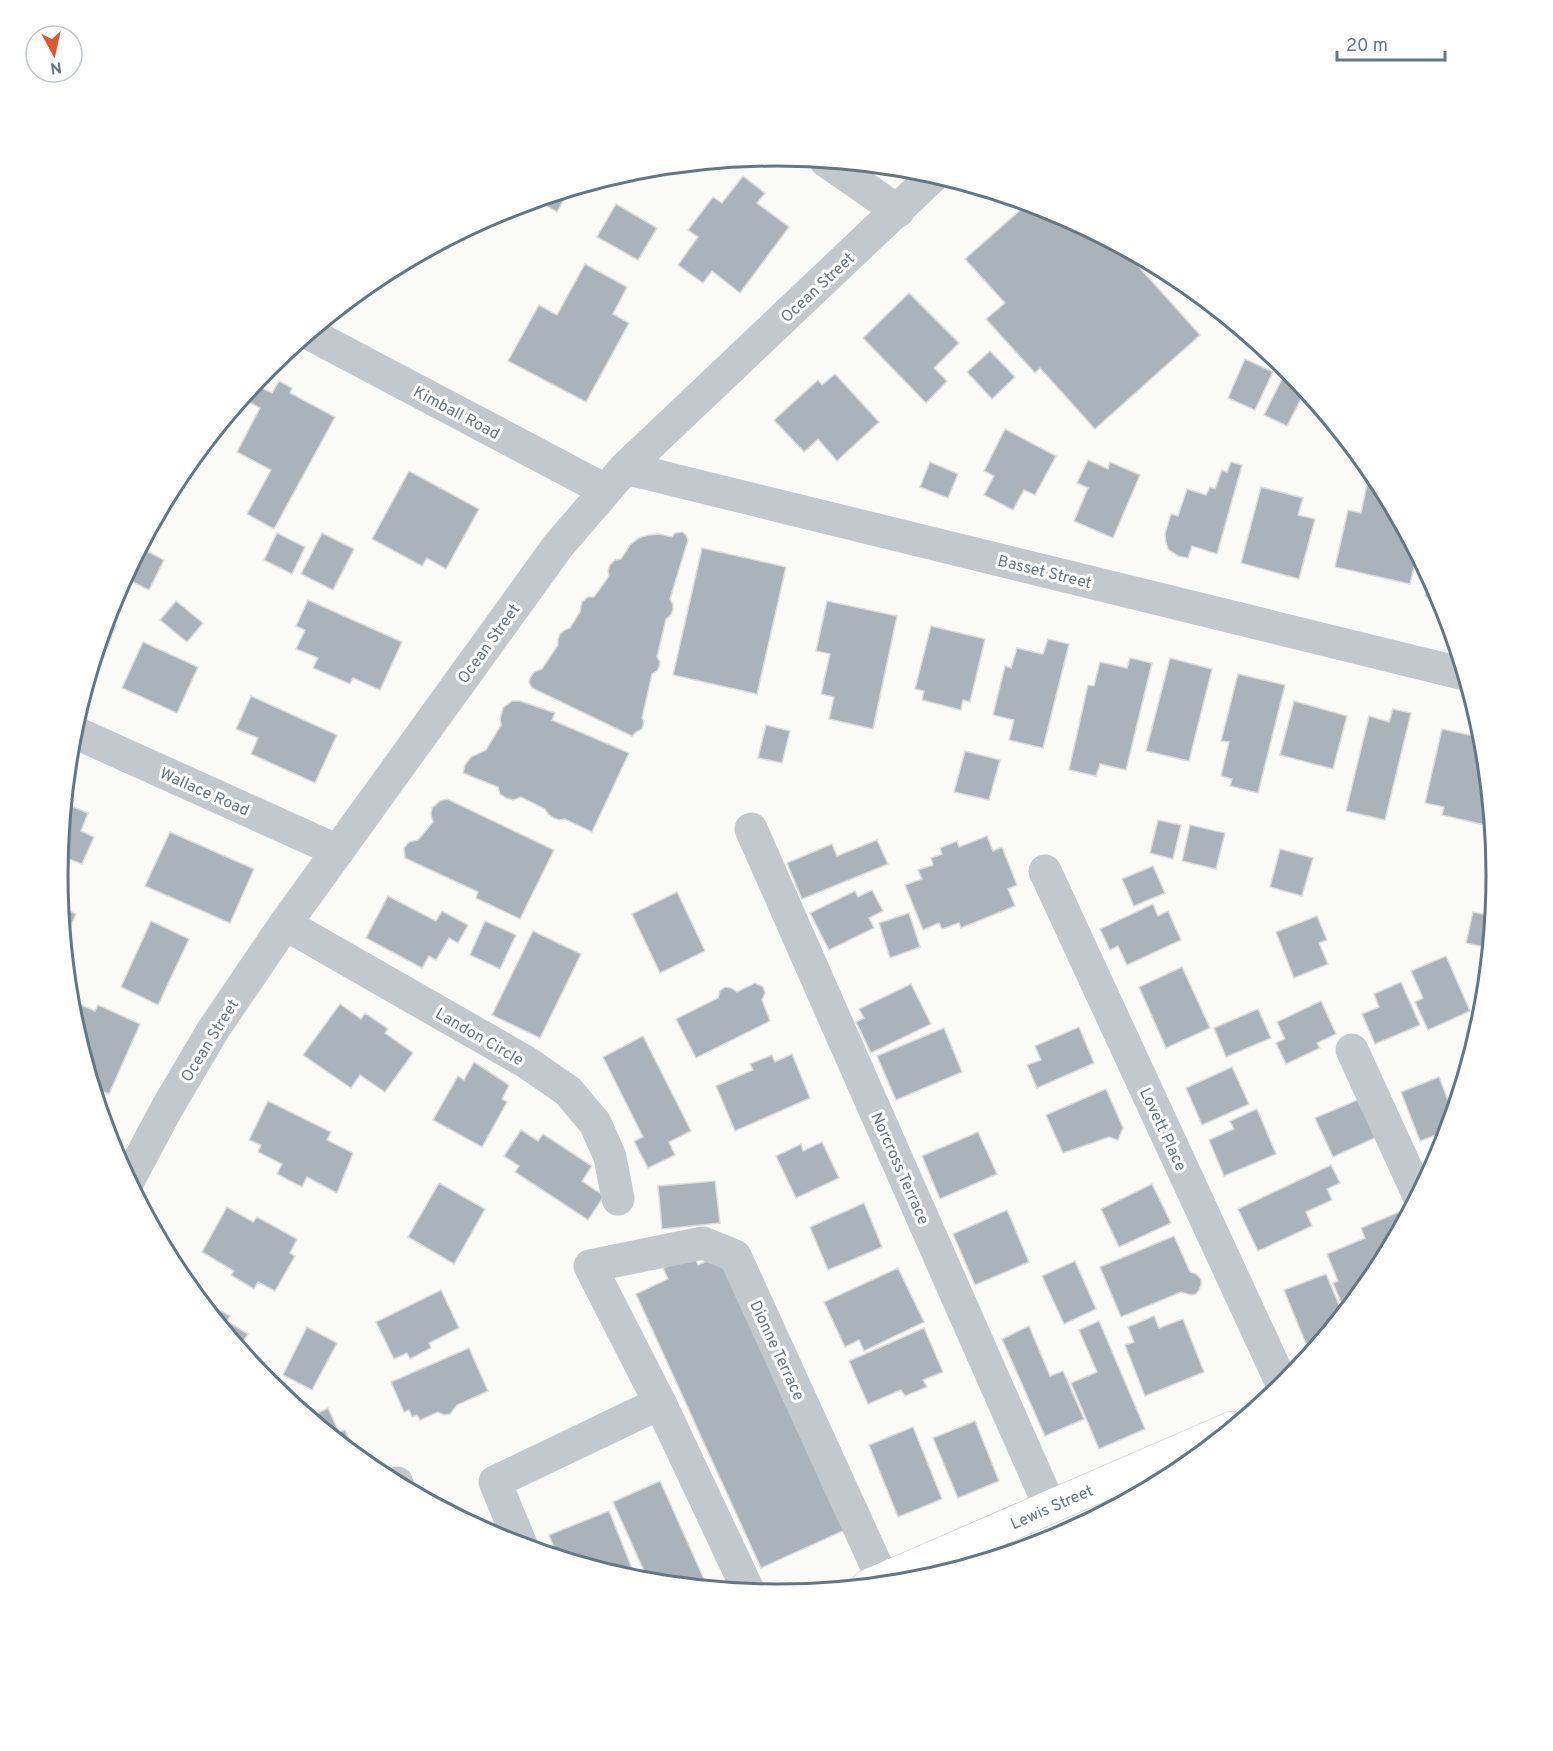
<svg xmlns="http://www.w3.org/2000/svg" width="1553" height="1751" viewBox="0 0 1553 1751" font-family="Overpass,sans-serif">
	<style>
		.building { fill: #aab3b9; stroke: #dcdcda; stroke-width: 1.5 }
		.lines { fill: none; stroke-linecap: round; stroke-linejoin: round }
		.major-casing { stroke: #b5babe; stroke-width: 34 }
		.minor { stroke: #c3c8cc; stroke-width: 33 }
		.major { stroke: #fff; stroke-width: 33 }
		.labels { text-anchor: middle; stroke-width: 6; stroke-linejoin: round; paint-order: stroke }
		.street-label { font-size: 16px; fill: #657683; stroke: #fff }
		.rim { fill: none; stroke: #657683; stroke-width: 3 }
	</style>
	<rect width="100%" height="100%" fill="#fafaf8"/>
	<g class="building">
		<path d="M 627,173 L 619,184 L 610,178 Z"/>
		<path d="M 743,176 L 765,193 L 757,203 L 789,227 L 740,293 L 712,271 L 703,283 L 678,265 L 698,237 L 688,230 L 713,197 L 722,203 Z"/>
		<path d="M 569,190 L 557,212 L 536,200 Z"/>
		<path d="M 1028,203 L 1052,211 L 1122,248 L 1200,335 L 1095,429 L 1040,368 L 1035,373 L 986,319 L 1005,303 L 965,259 Z"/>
		<path d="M 616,204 L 657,228 L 638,260 L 597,237 Z"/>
		<path d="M 585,264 L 627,287 L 613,314 L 629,323 L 586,402 L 508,361 L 539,305 L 557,315 Z"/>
		<path d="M 909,293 L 959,343 L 934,368 L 947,381 L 926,403 L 863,338 Z"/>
		<path d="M 990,351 L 1015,377 L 992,399 L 967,372 Z"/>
		<path d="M 1245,359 L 1273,372 L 1255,410 L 1228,398 Z"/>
		<path d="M 835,374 L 879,422 L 837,461 L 818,439 L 804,452 L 774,420 L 818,380 L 822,385 Z"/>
		<path d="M 1282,379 L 1305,391 L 1287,426 L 1264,415 Z"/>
		<path d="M 279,381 L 292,388 L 290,393 L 335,417 L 274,529 L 247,514 L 271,470 L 237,452 L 260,408 L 242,398 L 254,384 L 272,393 Z"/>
		<path d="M 1005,429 L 1056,456 L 1035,495 L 1024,490 L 1013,510 L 984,495 L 994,476 L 984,471 Z"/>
		<path d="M 1088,460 L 1108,469 L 1110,462 L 1140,475 L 1113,538 L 1074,521 L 1088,488 L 1077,483 Z"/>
		<path d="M 930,462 L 958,474 L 948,498 L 920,487 Z"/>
		<path d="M 1231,462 L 1242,465 L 1217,554 L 1192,546 L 1188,558 L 1178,556 L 1168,549 L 1166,542 L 1165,534 L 1171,514 L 1178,516 L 1187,489 L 1206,495 L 1210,487 L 1215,489 L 1222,470 L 1227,472 Z"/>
		<path d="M 1370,470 L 1375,476 L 1417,555 L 1410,584 L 1335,567 L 1348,510 L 1361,513 Z"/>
		<path d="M 409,471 L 479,509 L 446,569 L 427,558 L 422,566 L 372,539 Z"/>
		<path d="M 1261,487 L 1303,498 L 1298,515 L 1315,519 L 1299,579 L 1241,563 Z"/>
		<path d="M 682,532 L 686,535 L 688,540 L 670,599 L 673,605 L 673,610 L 670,616 L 666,619 L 657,657 L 660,662 L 659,667 L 657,671 L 652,674 L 642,718 L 644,721 L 642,729 L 636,732 L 632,736 L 532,688 L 529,682 L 530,678 L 534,672 L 542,669 L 558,645 L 558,639 L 560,634 L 565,630 L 570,628 L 580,612 L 582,602 L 588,597 L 594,597 L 609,576 L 608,571 L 610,565 L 615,560 L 621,559 L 630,545 L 639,538 L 648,535 L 659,534 L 672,537 L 675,533 Z"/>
		<path d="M 277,533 L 305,547 L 292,574 L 264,560 Z"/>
		<path d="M 322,533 L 354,549 L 333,590 L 301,574 Z"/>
		<path d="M 702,548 L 786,567 L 757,694 L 673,675 Z"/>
		<path d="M 143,549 L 164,560 L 149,590 L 127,579 Z"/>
		<path d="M 1432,582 L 1441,600 L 1442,604 L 1425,596 Z"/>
		<path d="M 308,600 L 402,642 L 380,690 L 353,678 L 350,684 L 313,668 L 318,658 L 296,649 L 305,630 L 296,626 Z"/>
		<path d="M 176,601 L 203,623 L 187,642 L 160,620 Z"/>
		<path d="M 827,601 L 897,616 L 873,729 L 829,719 L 834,697 L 821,694 L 830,654 L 816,651 Z"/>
		<path d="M 105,622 L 116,626 L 96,675 L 90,673 Z"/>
		<path d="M 931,626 L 985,639 L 970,702 L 963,700 L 961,710 L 922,700 L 924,691 L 915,689 Z"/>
		<path d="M 1048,639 L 1069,644 L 1043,748 L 1009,740 L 1014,720 L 993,715 L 1005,666 L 1011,668 L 1017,648 L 1043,654 Z"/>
		<path d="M 143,642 L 198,667 L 177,713 L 122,688 Z"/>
		<path d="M 1130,658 L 1152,663 L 1126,770 L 1100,764 L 1096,776 L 1069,770 L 1088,685 L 1094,686 L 1100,662 L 1127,668 Z"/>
		<path d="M 1170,658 L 1212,669 L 1189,761 L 1146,751 Z"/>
		<path d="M 1238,674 L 1285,685 L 1258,793 L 1230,786 L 1232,779 L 1221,776 L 1229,742 L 1221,741 Z"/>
		<path d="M 251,696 L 337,735 L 315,783 L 251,754 L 258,738 L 236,729 Z"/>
		<path d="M 512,701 L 520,701 L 555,713 L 552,720 L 629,753 L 592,832 L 565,819 L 559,820 L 554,818 L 548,814 L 545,809 L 521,797 L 513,800 L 506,798 L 500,794 L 498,787 L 463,773 L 465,765 L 471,757 L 486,750 L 501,725 L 500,719 L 503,708 Z"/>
		<path d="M 1294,701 L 1347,716 L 1333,769 L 1280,755 Z"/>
		<path d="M 1393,709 L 1411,713 L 1385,820 L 1346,811 L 1369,716 L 1389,722 Z"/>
		<path d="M 766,725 L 790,731 L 782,763 L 758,758 Z"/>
		<path d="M 1442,729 L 1483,738 L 1489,808 L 1485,825 L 1442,815 L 1444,807 L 1425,803 Z"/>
		<path d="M 965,751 L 1000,760 L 989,800 L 954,792 Z"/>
		<path d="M 447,799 L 554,850 L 520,919 L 476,898 L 478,892 L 405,858 L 404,848 L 409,842 L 418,840 L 433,822 L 431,814 L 432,808 L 440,801 Z"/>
		<path d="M 64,803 L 88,813 L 81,831 L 94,837 L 82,864 L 69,859 L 58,885 L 57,875 Z"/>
		<path d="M 1158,820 L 1181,825 L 1173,859 L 1150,853 Z"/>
		<path d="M 1190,825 L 1225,833 L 1216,869 L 1182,861 Z"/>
		<path d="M 170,832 L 254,869 L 230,923 L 145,886 Z"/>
		<path d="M 987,836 L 993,851 L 1002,847 L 1017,885 L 1008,889 L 1015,906 L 961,928 L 959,923 L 942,929 L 939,923 L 923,930 L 905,885 L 922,879 L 918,870 L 933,865 L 931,858 L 942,854 L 940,848 L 957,841 L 959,847 Z"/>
		<path d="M 877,840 L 888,864 L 802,899 L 787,863 L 832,844 L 837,856 Z"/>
		<path d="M 1280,849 L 1313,858 L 1302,896 L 1270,887 Z"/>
		<path d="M 1153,866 L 1165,893 L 1134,906 L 1122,879 Z"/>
		<path d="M 872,890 L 883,911 L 869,918 L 874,928 L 829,950 L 810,913 L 855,891 L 858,897 Z"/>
		<path d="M 677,892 L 705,951 L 660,973 L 632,914 Z"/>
		<path d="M 388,896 L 436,921 L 442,911 L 468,925 L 458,943 L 449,938 L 436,960 L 429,956 L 422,968 L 366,938 Z"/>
		<path d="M 1153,904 L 1158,916 L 1168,911 L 1181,940 L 1127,965 L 1118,946 L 1110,950 L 1100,929 Z"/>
		<path d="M 60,906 L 76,914 L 64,942 Z"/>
		<path d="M 1473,912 L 1492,916 L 1489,948 L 1466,943 Z"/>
		<path d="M 909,913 L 920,947 L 890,958 L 879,923 Z"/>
		<path d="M 1317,916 L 1327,940 L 1319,943 L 1328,964 L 1294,978 L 1276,932 Z"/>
		<path d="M 151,921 L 189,939 L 158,1005 L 121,987 Z"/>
		<path d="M 485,921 L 516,935 L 500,969 L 470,955 Z"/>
		<path d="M 533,931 L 581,954 L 540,1038 L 492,1015 Z"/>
		<path d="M 1446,956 L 1470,1011 L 1428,1030 L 1415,1002 L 1423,998 L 1411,971 Z"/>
		<path d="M 1182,967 L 1210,1028 L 1166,1048 L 1139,987 Z"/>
		<path d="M 1401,982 L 1420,1025 L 1375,1044 L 1362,1014 L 1379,1007 L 1374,994 Z"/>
		<path d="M 755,983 L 763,987 L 765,993 L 762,1000 L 770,1021 L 696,1058 L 676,1019 L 718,998 L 720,991 L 725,987 L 731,988 L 737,992 Z"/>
		<path d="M 911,984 L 931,1024 L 871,1053 L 856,1022 L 864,1018 L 859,1009 Z"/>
		<path d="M 69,1000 L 95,1011 L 98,1005 L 140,1024 L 109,1094 L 92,1087 L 71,1016 Z"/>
		<path d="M 1321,1001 L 1336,1034 L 1317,1043 L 1320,1048 L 1286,1064 L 1276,1043 L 1285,1039 L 1277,1022 Z"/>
		<path d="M 340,1004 L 361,1019 L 365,1013 L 388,1029 L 385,1033 L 413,1053 L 385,1092 L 360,1075 L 351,1088 L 303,1055 Z"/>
		<path d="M 1258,1009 L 1271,1038 L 1226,1057 L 1214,1028 Z"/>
		<path d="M 1079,1027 L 1094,1063 L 1037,1088 L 1027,1065 L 1041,1060 L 1035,1046 Z"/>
		<path d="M 944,1028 L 962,1072 L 896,1100 L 877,1056 Z"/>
		<path d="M 643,1036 L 691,1131 L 669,1142 L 675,1155 L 648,1168 L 634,1141 L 643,1137 L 603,1057 Z"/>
		<path d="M 792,1054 L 810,1098 L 735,1131 L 716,1086 L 753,1070 L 750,1064 L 772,1055 L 775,1062 Z"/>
		<path d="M 474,1062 L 509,1085 L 502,1099 L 507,1102 L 482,1147 L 433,1120 L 458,1076 L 464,1080 Z"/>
		<path d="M 1232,1067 L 1249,1104 L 1202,1125 L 1186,1088 Z"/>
		<path d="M 1439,1077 L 1453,1113 L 1447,1131 L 1420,1141 L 1401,1092 Z"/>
		<path d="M 1106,1089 L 1123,1128 L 1118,1140 L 1109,1137 L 1063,1153 L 1046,1115 Z"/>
		<path d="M 1362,1098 L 1379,1136 L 1333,1157 L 1315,1118 Z"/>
		<path d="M 268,1101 L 331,1132 L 327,1140 L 353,1153 L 337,1193 L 307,1177 L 302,1187 L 277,1174 L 282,1164 L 258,1152 L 261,1145 L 249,1140 Z"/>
		<path d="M 1257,1109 L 1276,1154 L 1224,1176 L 1209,1140 L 1234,1129 L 1230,1121 Z"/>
		<path d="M 521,1130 L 538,1141 L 543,1134 L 592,1166 L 582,1181 L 604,1196 L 588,1220 L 515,1172 L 519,1166 L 504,1156 Z"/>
		<path d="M 978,1132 L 997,1174 L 940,1199 L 922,1156 Z"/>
		<path d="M 822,1142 L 839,1178 L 796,1198 L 776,1156 L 801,1144 L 803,1151 Z"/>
		<path d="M 1331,1165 L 1340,1183 L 1327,1189 L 1332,1200 L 1306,1212 L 1312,1226 L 1258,1251 L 1238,1209 Z"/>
		<path d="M 715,1181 L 720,1223 L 662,1229 L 658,1186 Z"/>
		<path d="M 439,1183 L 485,1209 L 454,1264 L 408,1237 Z"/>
		<path d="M 1152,1184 L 1171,1223 L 1119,1247 L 1101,1209 Z"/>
		<path d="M 864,1203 L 882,1247 L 828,1270 L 810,1227 Z"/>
		<path d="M 227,1207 L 253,1222 L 257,1217 L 297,1239 L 290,1253 L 295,1256 L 275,1291 L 258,1282 L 254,1289 L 231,1275 L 234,1271 L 202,1252 Z"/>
		<path d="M 1411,1207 L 1375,1276 L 1345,1312 L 1333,1283 L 1338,1281 L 1327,1254 L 1365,1238 L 1361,1228 Z"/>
		<path d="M 1007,1210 L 1029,1262 L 975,1285 L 953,1234 Z"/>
		<path d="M 1174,1236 L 1190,1272 L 1196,1274 L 1201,1279 L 1201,1285 L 1199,1290 L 1196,1294 L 1191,1295 L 1181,1292 L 1121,1317 L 1100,1267 Z"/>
		<path d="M 693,1254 L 698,1265 L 720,1255 L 845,1530 L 761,1568 L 636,1294 L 668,1279 L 663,1268 Z"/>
		<path d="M 1075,1261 L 1096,1309 L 1064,1324 L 1042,1276 Z"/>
		<path d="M 898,1268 L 924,1322 L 864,1351 L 859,1340 L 845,1347 L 824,1302 Z"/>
		<path d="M 1326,1274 L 1343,1314 L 1324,1337 L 1306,1344 L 1284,1290 Z"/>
		<path d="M 441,1290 L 459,1328 L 429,1343 L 431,1348 L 410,1359 L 407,1353 L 394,1359 L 376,1322 Z"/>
		<path d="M 195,1296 L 230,1316 L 227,1321 L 248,1334 L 239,1349 Z"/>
		<path d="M 1154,1316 L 1159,1328 L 1183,1319 L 1204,1372 L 1145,1396 L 1125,1345 L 1134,1342 L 1128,1327 Z"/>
		<path d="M 1099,1321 L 1145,1429 L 1099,1449 L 1071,1383 L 1097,1372 L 1079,1330 Z"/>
		<path d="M 1029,1326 L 1050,1376 L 1063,1371 L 1084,1419 L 1045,1436 L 1002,1339 Z"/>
		<path d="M 307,1327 L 337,1343 L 312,1390 L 283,1375 Z"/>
		<path d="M 924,1328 L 943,1372 L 923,1380 L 927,1387 L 905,1396 L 901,1390 L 868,1404 L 849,1361 Z"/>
		<path d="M 469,1348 L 488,1391 L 457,1405 L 450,1414 L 444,1415 L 438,1412 L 420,1420 L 417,1415 L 412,1417 L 409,1410 L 404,1412 L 391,1382 Z"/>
		<path d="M 328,1408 L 339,1432 L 345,1430 L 356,1457 L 308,1418 Z"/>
		<path d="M 975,1421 L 999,1481 L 958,1498 L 933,1438 Z"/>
		<path d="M 913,1427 L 942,1499 L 898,1517 L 869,1445 Z"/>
		<path d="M 660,1481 L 708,1588 L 649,1582 L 613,1502 Z"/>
		<path d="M 609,1511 L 637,1581 L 558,1558 L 549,1535 Z"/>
	</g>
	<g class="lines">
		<defs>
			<g id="major">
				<path id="s1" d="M 868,1586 L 1232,1428"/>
			</g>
		</defs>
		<use href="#major" class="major-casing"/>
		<g class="minor">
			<path d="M 826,161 L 898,211"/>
			<path d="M 308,333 L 605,490"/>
			<path d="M 625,468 L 1464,674"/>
			<path d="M 72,731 L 338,851"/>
			<path d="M 751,829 L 1050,1507"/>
			<path d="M 1045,871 L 1283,1386"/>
			<path d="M 285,924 L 526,1062 L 568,1091 L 595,1123 L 610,1157 L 618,1199"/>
			<path d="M 1352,1050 L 1418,1194"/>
			<path d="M 128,1181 L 167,1108 L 213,1030 L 285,924 L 558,546 L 625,468 L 934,175"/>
			<path d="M 660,1403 L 590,1266 L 703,1243 L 735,1256 L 883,1580"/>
			<path d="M 397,1483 L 397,1485"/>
			<path d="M 522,1547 L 495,1482 L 660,1403 L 749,1592"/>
		</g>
		<use href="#major" class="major"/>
	</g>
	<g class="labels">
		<g class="street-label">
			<text transform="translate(817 287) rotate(-43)" y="6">Ocean Street</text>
			<text transform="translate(457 412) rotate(28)" y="6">Kimball Road</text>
			<text transform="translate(1045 571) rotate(14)" y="6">Basset Street</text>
			<text transform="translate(488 643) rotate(-54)" y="6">Ocean Street</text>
			<text transform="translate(205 791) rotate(24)" y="6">Wallace Road</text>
			<text transform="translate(480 1036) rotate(30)" y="6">Landon Circle</text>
			<text transform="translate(209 1040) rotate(-58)" y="6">Ocean Street</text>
			<text transform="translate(1164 1129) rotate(65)" y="6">Lovett Place</text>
			<text transform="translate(901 1168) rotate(66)" y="6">Norcross Terrace</text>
			<text transform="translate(778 1350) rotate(65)" y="6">Dionne Terrace</text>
			<text dy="6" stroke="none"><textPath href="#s1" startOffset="200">Lewis Street</textPath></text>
		</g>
	</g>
	<path d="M0 0H1553V1751H0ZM68 875a709 709 0 1 1 1418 0a709 709 0 1 1-1418 0Z" fill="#fff" fill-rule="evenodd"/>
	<path class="rim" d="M68 875a709 709 0 1 1 1418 0a709 709 0 1 1-1418 0Z"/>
	<g transform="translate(54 54) rotate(172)"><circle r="28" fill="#ffffff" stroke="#c1c8cd" stroke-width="1.5"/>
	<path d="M0-4.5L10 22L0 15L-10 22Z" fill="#e4572e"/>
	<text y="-9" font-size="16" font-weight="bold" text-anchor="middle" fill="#657683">N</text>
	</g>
	<path d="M1337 51v9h108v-9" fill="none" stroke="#657683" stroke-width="3"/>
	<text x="1346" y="51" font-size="18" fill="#657683" stroke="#ffffff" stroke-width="4.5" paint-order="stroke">20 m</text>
</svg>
